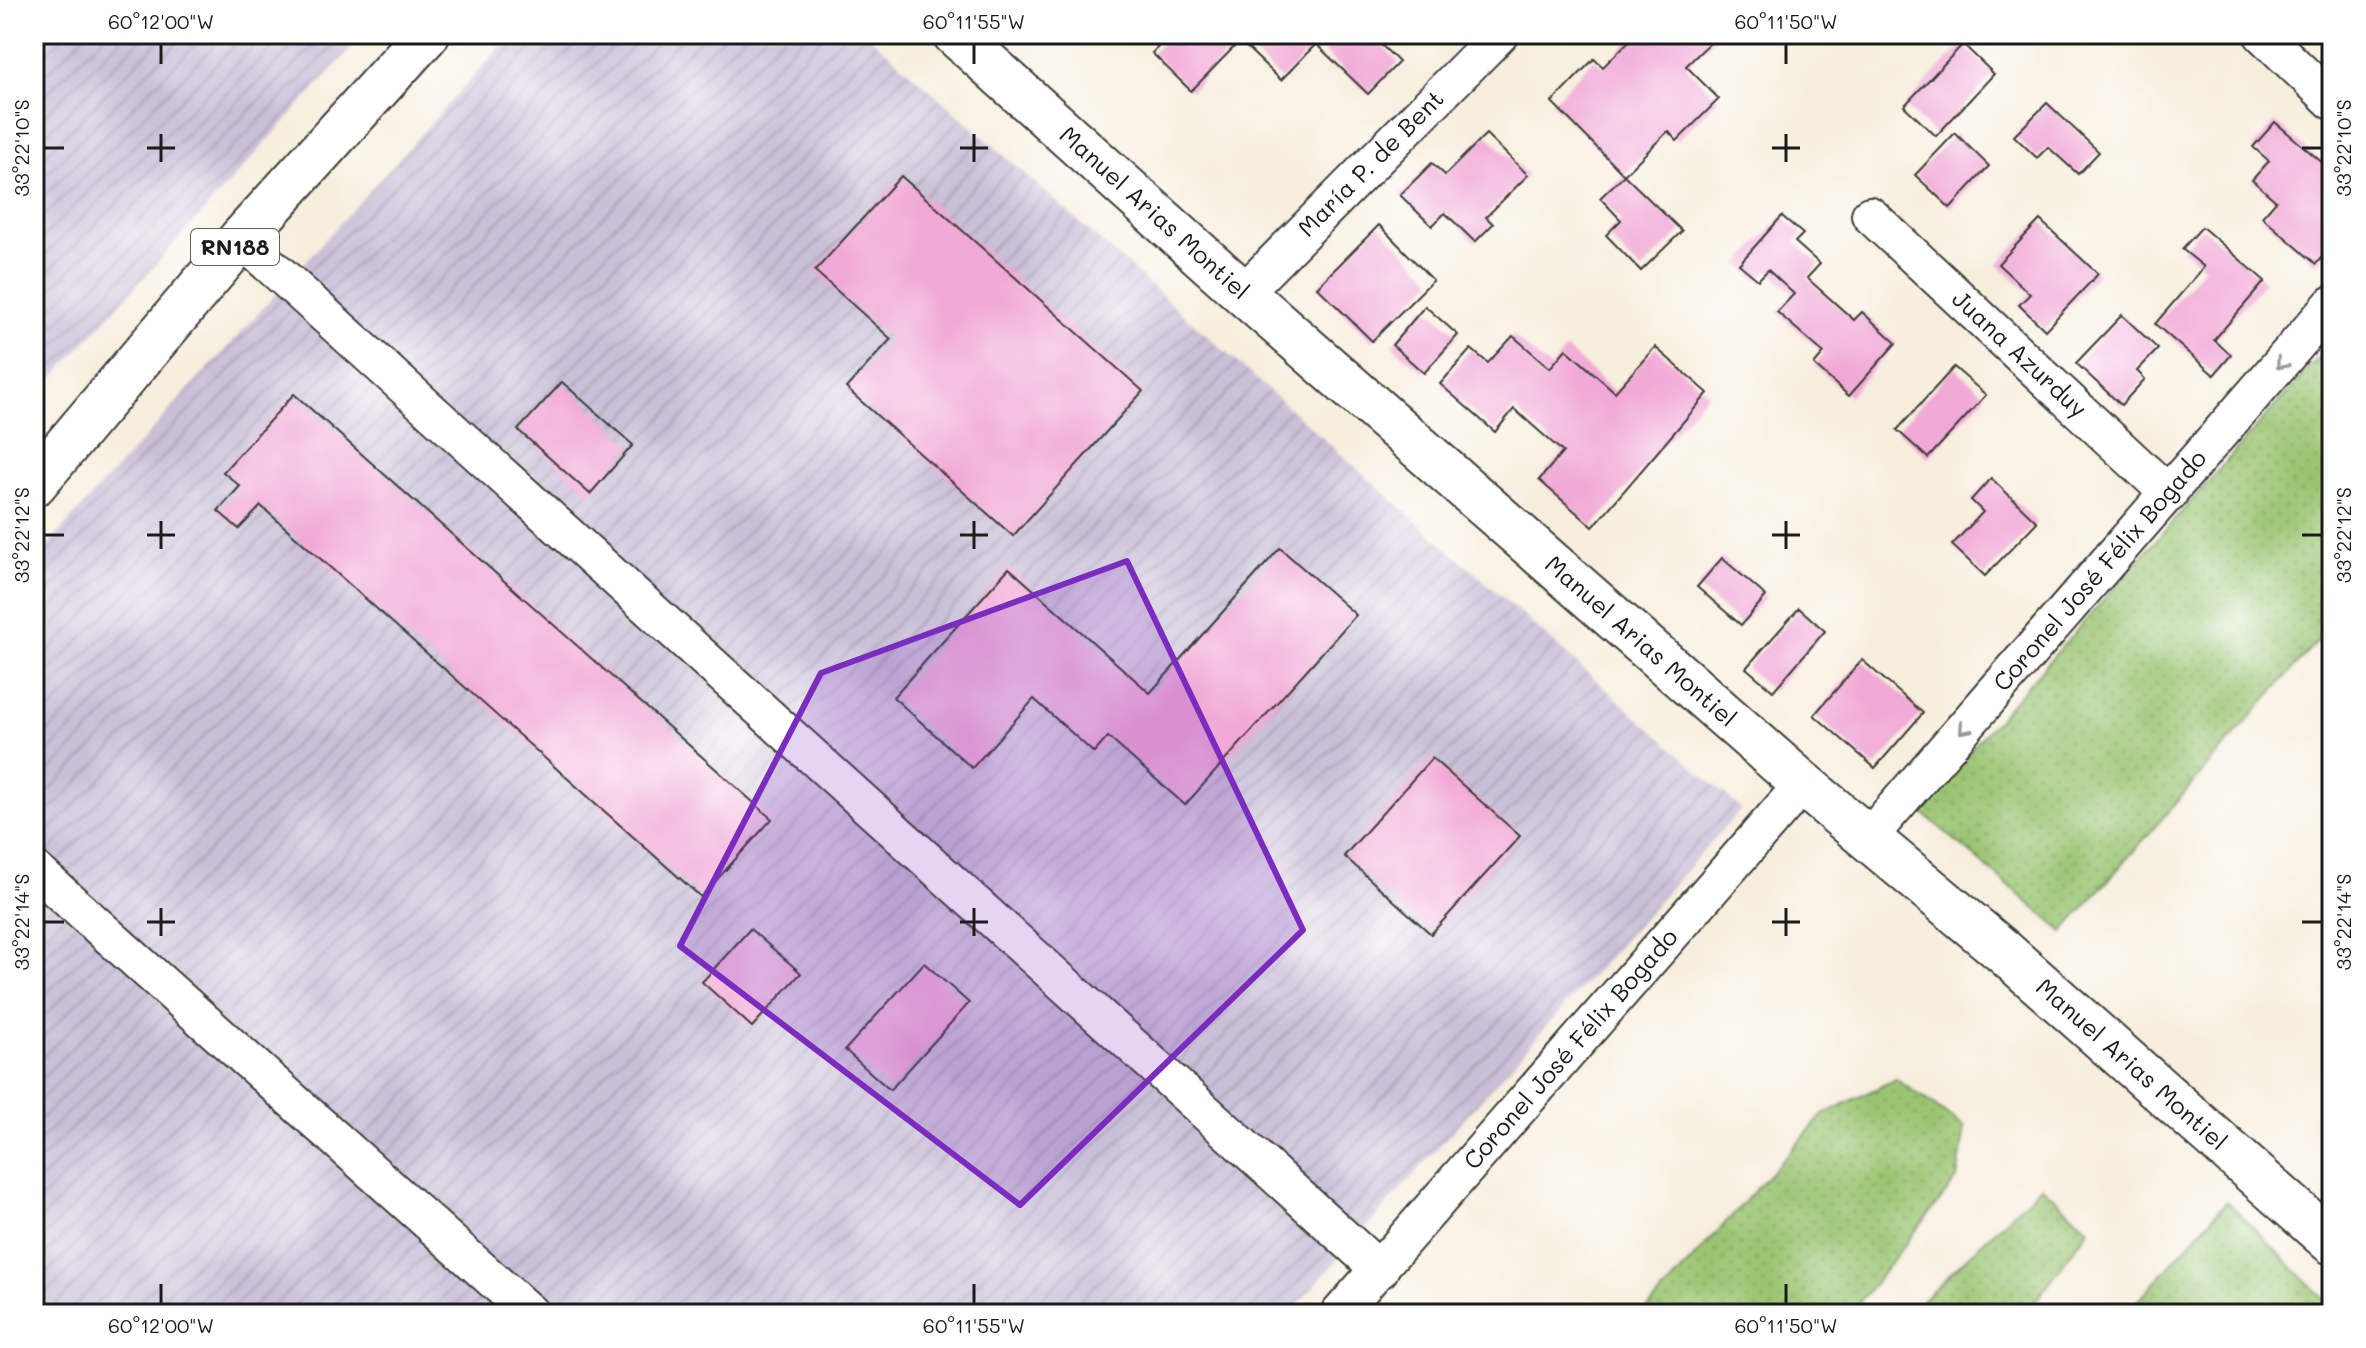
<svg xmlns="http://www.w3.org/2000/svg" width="2366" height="1348" viewBox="0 0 2366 1348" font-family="Mali,sans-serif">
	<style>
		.industrial { fill: url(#industrial-furrows) }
		.grass { fill: url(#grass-dots); stroke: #5b7046; stroke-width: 2 }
		.building { fill: #f1a9d6 }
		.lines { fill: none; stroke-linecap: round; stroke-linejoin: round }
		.street-casing { stroke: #3d3c39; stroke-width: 40 }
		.secondary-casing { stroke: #3d3c39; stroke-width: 48 }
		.primary-casing { stroke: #3d3c39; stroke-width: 48 }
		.street { stroke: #fff; stroke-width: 36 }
		.secondary { stroke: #fff; stroke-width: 44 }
		.primary { stroke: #fff; stroke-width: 44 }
		.oneway { stroke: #999 }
		.marked { fill: #7b2cbf; fill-opacity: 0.2; stroke: #7b2cbf; stroke-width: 6; stroke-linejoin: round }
		.ticks { fill: none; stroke: #1c1c1c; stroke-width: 3 }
		.labels { text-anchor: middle; stroke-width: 8; stroke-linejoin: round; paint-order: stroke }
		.shield { fill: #fff; stroke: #606060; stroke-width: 2 }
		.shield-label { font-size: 22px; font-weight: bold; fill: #1c1c1c }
		.street-label { font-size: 24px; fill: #1c1c1c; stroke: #fff }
		.neatline { fill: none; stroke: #1c1c1c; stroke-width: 3 }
		.ticks-label { font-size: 20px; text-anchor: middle; fill: #1c1c1c }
	</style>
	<defs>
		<pattern id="industrial-furrows" width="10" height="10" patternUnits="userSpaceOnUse" patternTransform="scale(2)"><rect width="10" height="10" fill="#c9bfd7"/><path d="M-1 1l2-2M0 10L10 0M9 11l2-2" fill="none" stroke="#aca4b8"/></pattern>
		<pattern id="grass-dots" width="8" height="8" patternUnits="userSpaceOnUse" patternTransform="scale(2)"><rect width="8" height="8" fill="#9ac471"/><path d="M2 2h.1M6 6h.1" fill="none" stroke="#84a861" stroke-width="1.8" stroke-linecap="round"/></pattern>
	</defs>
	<rect width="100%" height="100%" fill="#fff"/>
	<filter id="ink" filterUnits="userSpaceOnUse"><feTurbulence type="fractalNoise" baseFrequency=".0125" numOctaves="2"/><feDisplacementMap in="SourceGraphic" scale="16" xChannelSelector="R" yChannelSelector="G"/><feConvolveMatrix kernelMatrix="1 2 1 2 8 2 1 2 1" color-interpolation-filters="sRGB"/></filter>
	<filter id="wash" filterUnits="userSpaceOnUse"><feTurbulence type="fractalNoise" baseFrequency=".006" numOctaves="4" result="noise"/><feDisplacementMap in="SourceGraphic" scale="32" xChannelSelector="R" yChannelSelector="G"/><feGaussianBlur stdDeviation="1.8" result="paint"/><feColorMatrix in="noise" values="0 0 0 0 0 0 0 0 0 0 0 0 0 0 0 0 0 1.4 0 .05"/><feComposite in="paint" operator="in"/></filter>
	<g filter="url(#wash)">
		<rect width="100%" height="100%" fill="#f7eedd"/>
		<g class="industrial">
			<path d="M 34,34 L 364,34 L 34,399 Z"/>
			<path d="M 512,34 L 867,34 L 1741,809 L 1289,1314 L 34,1314 L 34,560 Z"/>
		</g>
		<g class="grass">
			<path d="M 2332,342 L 2332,624 L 2063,932 L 1918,809 Z"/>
			<path d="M 1896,1079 L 1965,1127 L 1957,1179 L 1850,1314 L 1643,1314 L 1824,1114 Z"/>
			<path d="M 2041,1186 L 2089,1229 L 2037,1299 L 2023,1314 L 1908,1314 Z"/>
			<path d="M 2227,1201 L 2332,1307 L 2332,1314 L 2126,1314 Z"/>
		</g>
		<g id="blocks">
			<g class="building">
				<path d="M 1171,34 L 1233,34 L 1240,41 L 1246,34 L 1370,34 L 1399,62 L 1368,94 L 1316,44 L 1281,80 L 1240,41 L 1191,91 L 1152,53 Z"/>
				<path d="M 1636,34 L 1719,34 L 1686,66 L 1719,99 L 1677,141 L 1668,131 L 1624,175 L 1682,231 L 1641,271 L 1606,235 L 1621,220 L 1600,198 L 1624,175 L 1552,102 L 1594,59 L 1603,67 Z"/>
				<path d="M 1963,44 L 1994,74 L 1936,136 L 1904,106 Z"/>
				<path d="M 2047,103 L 2099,152 L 2078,174 L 2048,147 L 2037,158 L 2014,136 Z"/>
				<path d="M 2275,122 L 2332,171 L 2332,245 L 2316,264 L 2262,217 L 2276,201 L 2252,180 L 2269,161 L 2253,147 Z"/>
				<path d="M 1955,133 L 1989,166 L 1950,208 L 1915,175 Z"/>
				<path d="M 1486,134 L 1528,175 L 1486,217 L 1493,224 L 1475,242 L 1445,213 L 1432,226 L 1400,195 L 1432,163 L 1445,175 Z"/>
				<path d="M 901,176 L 1143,391 L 1013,536 L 846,388 L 891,339 L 815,271 Z"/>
				<path d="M 1782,216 L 1803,234 L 1795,242 L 1820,264 L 1807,278 L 1854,320 L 1862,312 L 1896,343 L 1849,396 L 1814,365 L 1824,353 L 1777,312 L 1794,294 L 1768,270 L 1758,280 L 1739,264 Z"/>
				<path d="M 2040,220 L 2098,274 L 2045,330 L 2019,305 L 2030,294 L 1998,264 Z"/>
				<path d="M 1379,225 L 1433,280 L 1372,341 L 1317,287 Z"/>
				<path d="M 2202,227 L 2265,281 L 2214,340 L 2231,355 L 2214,375 L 2155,324 L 2204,267 L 2182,249 Z"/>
				<path d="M 1425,306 L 1458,335 L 1424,373 L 1392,345 Z"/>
				<path d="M 2122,315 L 2158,349 L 2137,371 L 2145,379 L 2121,405 L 2076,363 Z"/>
				<path d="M 1513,336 L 1550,368 L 1566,349 L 1615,392 L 1655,347 L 1708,393 L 1593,527 L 1539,480 L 1563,452 L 1514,409 L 1495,432 L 1440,384 L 1471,349 L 1488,363 Z"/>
				<path d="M 1954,367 L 1986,395 L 1928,458 L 1897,430 Z"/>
				<path d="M 562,382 L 633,445 L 590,494 L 518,430 Z"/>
				<path d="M 294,394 L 772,819 L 701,897 L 261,506 L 239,529 L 218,511 L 240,486 L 223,472 Z"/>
				<path d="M 1991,478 L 2037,522 L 1985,576 L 1952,545 L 1983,512 L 1971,500 Z"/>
				<path d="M 1280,548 L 1356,615 L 1185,805 L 1108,737 L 1094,753 L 1034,699 L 972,768 L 893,697 L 1009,568 L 1150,693 Z"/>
				<path d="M 1722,558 L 1766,596 L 1741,625 L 1697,587 Z"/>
				<path d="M 1799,608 L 1825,631 L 1773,691 L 1746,668 Z"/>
				<path d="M 1862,660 L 1923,713 L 1875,768 L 1814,715 Z"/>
				<path d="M 1432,758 L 1520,836 L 1431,934 L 1344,856 Z"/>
				<path d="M 750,929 L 801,973 L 752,1027 L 702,982 Z"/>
				<path d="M 924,963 L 969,1003 L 890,1090 L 845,1050 Z"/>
			</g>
		</g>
	</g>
	<g filter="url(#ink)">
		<use href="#blocks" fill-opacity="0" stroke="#3d3c39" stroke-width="2"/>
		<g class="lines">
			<defs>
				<g id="street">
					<path d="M 2262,34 L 2332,101"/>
					<path id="s1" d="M 1870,215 L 2169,494"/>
					<path d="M 241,239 L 1380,1270"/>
					<path id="s2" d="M 1243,293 L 1500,34"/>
					<path id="s3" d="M 1868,838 L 2332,304"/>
					<path d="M 34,869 L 531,1314"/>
					<path id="s4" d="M 1339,1314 L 1803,784"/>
				</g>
				<g id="secondary">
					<path id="s5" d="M 955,34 L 1243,293 L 1803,784 L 2004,952 L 2332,1242"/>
				</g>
				<path id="primary" d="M 34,484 L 241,239 L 427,34"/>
			</defs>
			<use href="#street" class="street-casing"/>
			<use href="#secondary" class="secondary-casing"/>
			<use href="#primary" class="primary-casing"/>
			<use href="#street" class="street"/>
			<use href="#secondary" class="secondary"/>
			<use href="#primary" class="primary"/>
		</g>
		<defs><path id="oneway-chevron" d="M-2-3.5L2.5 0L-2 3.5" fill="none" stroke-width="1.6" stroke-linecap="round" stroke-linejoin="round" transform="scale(2)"/></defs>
		<g class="oneway">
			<use href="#oneway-chevron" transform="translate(2281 364) rotate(131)"/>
			<use href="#oneway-chevron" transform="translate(1964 729) rotate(131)"/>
		</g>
	</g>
	<path class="marked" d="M 1127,561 L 1303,930 L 1020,1205 L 680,946 L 821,673 Z"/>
	<path class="ticks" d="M 161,44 L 161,64M 974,44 L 974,64M 1786,44 L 1786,64M 161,134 L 161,162M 974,134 L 974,162M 1786,134 L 1786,162M 44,148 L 64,148M 147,148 L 175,148M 960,148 L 988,148M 1772,148 L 1800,148M 2302,148 L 2322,148M 161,521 L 161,549M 974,521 L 974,549M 1786,521 L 1786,549M 44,535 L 64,535M 147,535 L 175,535M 960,535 L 988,535M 1772,535 L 1800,535M 2302,535 L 2322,535M 161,908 L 161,936M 974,908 L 974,936M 1786,908 L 1786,936M 44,922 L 64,922M 147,922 L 175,922M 960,922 L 988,922M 1772,922 L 1800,922M 2302,922 L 2322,922M 161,1284 L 161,1304M 974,1284 L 974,1304M 1786,1284 L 1786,1304"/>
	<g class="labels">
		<rect class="shield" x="191" y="229" width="88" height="36" rx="6"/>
		<g class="shield-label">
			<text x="235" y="255">RN188</text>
		</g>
		<g class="street-label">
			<text dy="8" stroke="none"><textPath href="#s2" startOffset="182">María P. de Bent</textPath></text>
			<text dy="8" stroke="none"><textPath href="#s5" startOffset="268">Manuel Arias Montiel</textPath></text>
			<text dy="8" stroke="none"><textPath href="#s1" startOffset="204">Juana Azurduy</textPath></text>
			<text dy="8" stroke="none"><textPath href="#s3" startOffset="354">Coronel José Félix Bogado</textPath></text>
			<text dy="8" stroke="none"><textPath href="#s5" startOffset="916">Manuel Arias Montiel</textPath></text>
			<text dy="8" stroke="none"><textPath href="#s4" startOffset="352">Coronel José Félix Bogado</textPath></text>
			<text dy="8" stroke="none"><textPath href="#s5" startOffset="1564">Manuel Arias Montiel</textPath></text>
		</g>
	</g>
	<rect width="2366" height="1348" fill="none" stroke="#fff" stroke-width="88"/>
	<rect x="44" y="44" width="2278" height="1260" class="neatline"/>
	<g class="ticks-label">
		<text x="161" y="29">60°12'00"W</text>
		<text x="974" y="29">60°11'55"W</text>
		<text x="1786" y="29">60°11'50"W</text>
		<text transform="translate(22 148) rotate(-90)" y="7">33°22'10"S</text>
		<text transform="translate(2344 148) rotate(-90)" y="7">33°22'10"S</text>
		<text transform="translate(22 535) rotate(-90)" y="7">33°22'12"S</text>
		<text transform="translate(2344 535) rotate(-90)" y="7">33°22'12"S</text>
		<text transform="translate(22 922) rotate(-90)" y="7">33°22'14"S</text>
		<text transform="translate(2344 922) rotate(-90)" y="7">33°22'14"S</text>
		<text x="161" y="1333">60°12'00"W</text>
		<text x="974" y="1333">60°11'55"W</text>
		<text x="1786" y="1333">60°11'50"W</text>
	</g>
</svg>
